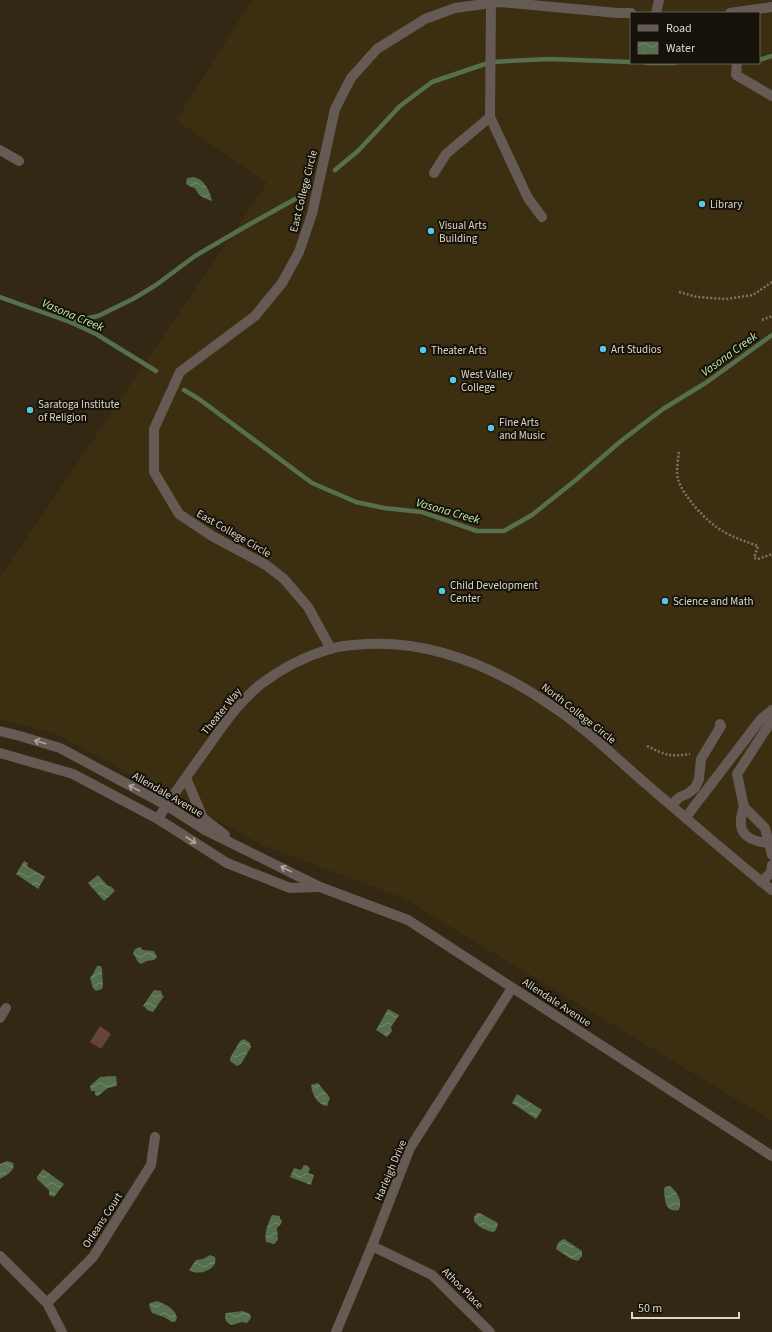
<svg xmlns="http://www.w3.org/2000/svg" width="772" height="1332" viewBox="0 0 772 1332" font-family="'Source Sans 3',sans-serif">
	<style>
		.built { fill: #3b2e11; fill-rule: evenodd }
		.pitch { fill: #674239 }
		.water { fill: url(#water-waves) }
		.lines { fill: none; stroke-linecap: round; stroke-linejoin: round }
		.stream { stroke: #56704d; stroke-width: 4.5 }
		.path { stroke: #7c7462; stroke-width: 2.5; stroke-dasharray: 2 2; stroke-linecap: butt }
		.minor { stroke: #655b54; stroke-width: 10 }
		.oneway { stroke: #aea69b }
		.poi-dot { fill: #58c8e4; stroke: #161209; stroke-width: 1.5 }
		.labels { text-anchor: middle; stroke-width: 4; stroke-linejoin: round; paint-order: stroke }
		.street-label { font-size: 11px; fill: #ded8cb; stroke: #161209 }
		.poi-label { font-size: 11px; fill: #ded8cb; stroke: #161209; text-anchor: start }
		.water-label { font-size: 12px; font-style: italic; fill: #beebaf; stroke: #161209 }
	</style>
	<defs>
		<pattern id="water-waves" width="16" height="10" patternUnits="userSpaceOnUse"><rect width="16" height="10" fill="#56704d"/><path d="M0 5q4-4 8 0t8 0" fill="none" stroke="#768a6d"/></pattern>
	</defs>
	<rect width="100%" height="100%" fill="#322813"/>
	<path class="built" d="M 252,0 L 772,0 L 772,1121 L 403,898 L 264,846 L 56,734 L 0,720 L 0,577 L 267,183 L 176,120 ZM 631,13 L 759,13 L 759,63 L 631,63 Z"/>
	<path class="pitch" d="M 100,1026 L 111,1034 L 101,1049 L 90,1042 Z"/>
	<g class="water">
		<path d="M 194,177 C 205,180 210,191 212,201 C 204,198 198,196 195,188 L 191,187 L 186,184 L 187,178 Z"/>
		<path d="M 24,861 L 28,863 L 27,866 L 45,877 L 38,889 L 16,874 Z"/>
		<path d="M 98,875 L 108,886 L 112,887 L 115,891 L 104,901 L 88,883 Z"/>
		<path d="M 140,947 L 143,950 L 154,951 L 157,957 L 154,960 L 147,961 L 141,964 L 138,962 L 133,953 L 135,949 Z"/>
		<path d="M 97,966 L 101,966 L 102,969 L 103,986 L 102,989 L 96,991 L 93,988 L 90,978 L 93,974 Z"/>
		<path d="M 154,990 L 161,991 L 162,995 L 164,996 L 153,1012 L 147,1010 L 145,1007 L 143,1006 Z"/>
		<path d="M 388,1009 L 399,1015 L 391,1027 L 392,1031 L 387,1037 L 376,1030 Z"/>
		<path d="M 244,1039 L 250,1043 L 251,1047 L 241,1064 L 237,1066 L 230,1061 L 230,1058 L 240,1041 Z"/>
		<path d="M 116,1076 L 117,1086 L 108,1088 L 98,1096 L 95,1095 L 95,1091 L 91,1091 L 90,1086 L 100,1077 Z"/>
		<path d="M 318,1083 L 330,1098 L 327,1106 C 317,1105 312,1094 311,1085 Z"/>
		<path d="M 517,1094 L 542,1110 L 536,1119 L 512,1103 Z"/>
		<path d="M 7,1161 L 13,1163 C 16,1171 6,1175 0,1179 L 0,1164 Z"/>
		<path d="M 304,1165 L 308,1166 L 310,1169 L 308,1173 L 314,1175 L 311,1185 L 290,1177 L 294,1168 L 301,1170 Z"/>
		<path d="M 43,1169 L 64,1184 L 54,1197 L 49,1195 L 49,1190 L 37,1179 L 37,1177 Z"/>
		<path d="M 670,1186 C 677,1192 683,1200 679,1210 C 664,1213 665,1199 664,1189 L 665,1187 Z"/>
		<path d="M 477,1213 L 480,1213 L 496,1222 L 498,1224 L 496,1230 L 494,1232 C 488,1232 477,1226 474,1221 L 474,1217 Z"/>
		<path d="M 272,1215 L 280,1216 L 280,1219 L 282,1220 L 281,1224 L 277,1228 L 278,1240 L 274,1244 L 266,1242 C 264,1232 268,1224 272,1215 Z"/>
		<path d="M 564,1239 L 582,1251 L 582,1256 L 578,1261 L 571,1259 L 556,1249 C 557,1245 559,1240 564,1239 Z"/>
		<path d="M 210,1255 L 215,1257 C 219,1269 198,1277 189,1270 L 196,1260 L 203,1259 Z"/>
		<path d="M 157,1301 C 165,1304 176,1309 177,1318 L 175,1322 L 172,1322 L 164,1317 L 152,1313 L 149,1305 L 150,1303 Z"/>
		<path d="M 243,1311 L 250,1314 L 251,1318 L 247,1323 L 242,1322 L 232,1325 C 227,1323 223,1319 226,1313 Z"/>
	</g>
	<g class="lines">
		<g class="stream">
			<path d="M 759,60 L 772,56"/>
			<path d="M 646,63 L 675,63"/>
			<path d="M 335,170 L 358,151 L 400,106 L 432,82 L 491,62 L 549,59 L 631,62"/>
			<path d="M 0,297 L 70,322 L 96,334 L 156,371"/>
			<path d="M 70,322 L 98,316 L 133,299 L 156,285 L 195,256 L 243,228 L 306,193"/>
			<path d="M 184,390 L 199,399 L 312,483 L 356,502 L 384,508 L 422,512 L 477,531 L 504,531 L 532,515 L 577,479 L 621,441 L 663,409 L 707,382 L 772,335"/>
		</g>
		<g class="path">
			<path d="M 679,292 L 697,297 L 726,299 L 753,295 L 772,282"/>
			<path d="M 762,320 L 772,316"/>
			<path d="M 679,452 C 678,460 676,471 678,479 C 683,497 708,523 724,532 C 735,538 747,542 758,546 L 754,558 L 758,559 L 772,554"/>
			<path d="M 647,746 C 665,755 670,757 690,754"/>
		</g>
		<g class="minor">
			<path d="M 491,3 L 490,117 L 528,198 L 542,217"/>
			<path d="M 656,13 L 659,0"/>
			<path d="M 730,13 L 772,7"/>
			<path d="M 737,63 L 736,75 L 772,96"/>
			<path d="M 0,150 L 19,161"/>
			<path d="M 434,173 L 446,154 L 490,117"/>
			<path d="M 331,649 L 308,607 L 284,579 L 266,565 L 212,536 L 179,514 L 154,472 L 154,429 L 180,372 L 255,316 L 282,283 L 299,252 L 312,214 L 335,109 L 351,78 L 377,49 L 425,19 L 455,8 L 499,2 L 618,13 L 631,13"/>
			<path d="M 772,720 L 737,774 L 744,807 L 765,828 L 772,855"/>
			<path d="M 0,731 L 20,736 L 60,748 L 166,805 L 205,830 L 320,887 L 408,920 L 772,1156"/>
			<path d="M 0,753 L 73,774 L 158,819 L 227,863 L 290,888 L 318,887"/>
			<path d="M 186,778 L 203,818 L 225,835"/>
			<path d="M 671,805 L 680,797 L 687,794 L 695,788 L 699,779 L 701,759 L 721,726 L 720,724"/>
			<path d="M 744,807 C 735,831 745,841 769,843"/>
			<path d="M 686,817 L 761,719 L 772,710"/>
			<path d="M 158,819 C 171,797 187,776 202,755 C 220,730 237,703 261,684 C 281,669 306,656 330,649 C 342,645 356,645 368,644 C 434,641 496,668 549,704 C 583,726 614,756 645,783 C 687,819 729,856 772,890"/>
			<path d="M 761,882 L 771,873 L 772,865"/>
			<path d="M 0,1018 L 6,1008"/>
			<path d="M 372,1246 L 432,1275 L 490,1332"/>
			<path d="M 0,1256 L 47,1303 L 62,1332"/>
			<path d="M 47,1303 L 93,1257 L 151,1165 L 155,1137"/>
			<path d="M 336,1332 L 372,1246 L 410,1148 L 512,988"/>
		</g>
	</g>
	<defs><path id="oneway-shaft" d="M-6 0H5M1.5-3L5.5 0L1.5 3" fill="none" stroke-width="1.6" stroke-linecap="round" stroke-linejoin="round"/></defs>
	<g class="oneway">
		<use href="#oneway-shaft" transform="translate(40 742) rotate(-163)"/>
		<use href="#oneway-shaft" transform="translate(134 788) rotate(-152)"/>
		<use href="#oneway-shaft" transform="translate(191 840) rotate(33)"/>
		<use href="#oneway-shaft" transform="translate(286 869) rotate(-153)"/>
	</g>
	<g class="poi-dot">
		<circle cx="702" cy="204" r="4"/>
		<circle cx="431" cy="231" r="4"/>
		<circle cx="603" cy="349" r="4"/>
		<circle cx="423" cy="350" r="4"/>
		<circle cx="453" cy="380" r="4"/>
		<circle cx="30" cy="410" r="4"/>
		<circle cx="491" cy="428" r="4"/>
		<circle cx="442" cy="591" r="4"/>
		<circle cx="665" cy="601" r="4"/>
	</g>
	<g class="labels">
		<g class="street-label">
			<text transform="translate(303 191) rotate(-76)" y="4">East College Circle</text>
			<text transform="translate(234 533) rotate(30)" y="4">East College Circle</text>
			<text transform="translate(221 711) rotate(-51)" y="4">Theater Way</text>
			<text transform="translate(579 713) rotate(38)" y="4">North College Circle</text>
			<text transform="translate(168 794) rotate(30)" y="4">Allendale Avenue</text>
			<text transform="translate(557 1002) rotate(33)" y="4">Allendale Avenue</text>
			<text transform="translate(390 1170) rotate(-67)" y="4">Harleigh Drive</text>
			<text transform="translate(102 1220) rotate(-57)" y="4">Orleans Court</text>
			<text transform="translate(463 1288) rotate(45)" y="4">Athos Place</text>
		</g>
		<g class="poi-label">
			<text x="710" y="208">Library</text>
			<text x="439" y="229">Visual Arts<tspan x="439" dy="13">Building</tspan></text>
			<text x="611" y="353">Art Studios</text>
			<text x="431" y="354">Theater Arts</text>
			<text x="461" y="378">West Valley<tspan x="461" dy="13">College</tspan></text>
			<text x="38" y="408">Saratoga Institute<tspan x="38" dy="13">of Religion</tspan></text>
			<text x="499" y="426">Fine Arts<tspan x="499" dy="13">and Music</tspan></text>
			<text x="450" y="589">Child Development<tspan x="450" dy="13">Center</tspan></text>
			<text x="673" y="605">Science and Math</text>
		</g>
		<g class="water-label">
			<text transform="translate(73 315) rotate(23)" y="4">Vasona Creek</text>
			<text transform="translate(729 354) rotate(-36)" y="4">Vasona Creek</text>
			<text transform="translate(448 511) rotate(16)" y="4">Vasona Creek</text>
		</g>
	</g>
	<rect x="630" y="12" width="130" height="52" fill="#161209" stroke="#666157"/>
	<rect x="638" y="25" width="20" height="6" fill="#655b54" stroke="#666157"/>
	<text x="666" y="32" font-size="12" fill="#ded8cb">Road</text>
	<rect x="638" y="42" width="20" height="12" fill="url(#water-waves)" stroke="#666157"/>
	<text x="666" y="52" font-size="12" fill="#ded8cb">Water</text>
	<path d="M632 1312v6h107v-6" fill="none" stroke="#ded8cb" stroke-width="2"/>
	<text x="638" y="1312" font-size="12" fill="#ded8cb" stroke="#161209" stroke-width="3" paint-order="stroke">50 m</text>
</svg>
